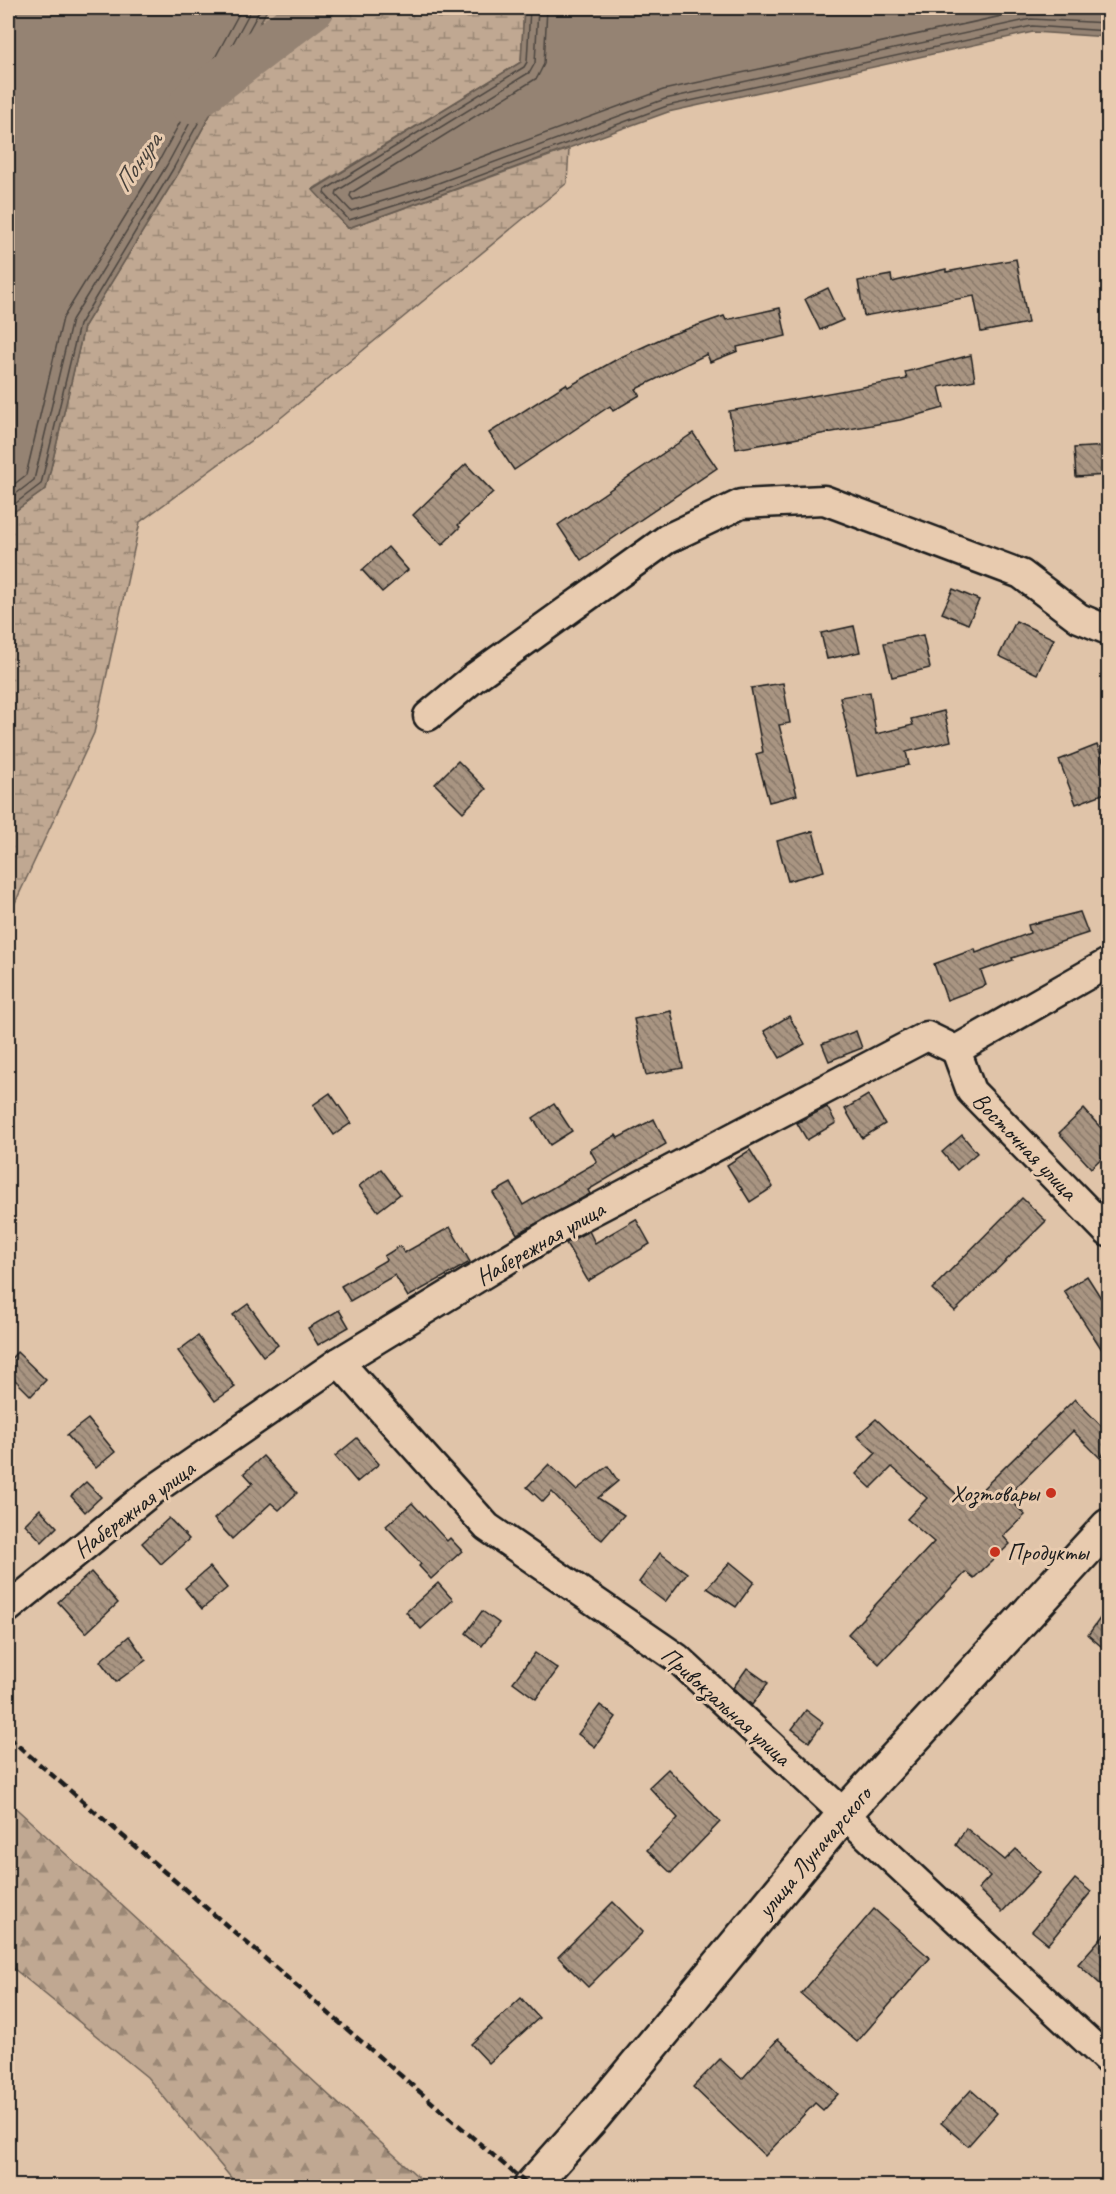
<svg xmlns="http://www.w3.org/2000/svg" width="1116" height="2194" viewBox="0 0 1116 2194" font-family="Caveat,sans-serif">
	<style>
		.forest { fill: url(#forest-firs); stroke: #6e6257; stroke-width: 1.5 }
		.wetland { fill: url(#wetland-marsh); stroke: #6e6257; stroke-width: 1.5 }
		.water { fill: #958373; stroke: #655a50; stroke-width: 1.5 }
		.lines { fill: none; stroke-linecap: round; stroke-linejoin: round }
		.shore { stroke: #4c453f; stroke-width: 1.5 }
		.river { stroke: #958373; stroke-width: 42 }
		.building { fill: url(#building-back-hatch); stroke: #1c1c1c; stroke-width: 1.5 }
		.minor-casing { stroke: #1c1c1c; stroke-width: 33 }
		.major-casing { stroke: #1c1c1c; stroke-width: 38 }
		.minor { stroke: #e8cbaf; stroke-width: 28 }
		.major { stroke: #e8cbaf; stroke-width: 33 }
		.rail { stroke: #1c1c1c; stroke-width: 4.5; stroke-dasharray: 9 4.5; stroke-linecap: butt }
		.poi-dot { fill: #c8321e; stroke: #e8cbaf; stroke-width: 2 }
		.labels { text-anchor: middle; stroke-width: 6; stroke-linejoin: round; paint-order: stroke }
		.street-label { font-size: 24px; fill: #1c1c1c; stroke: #e8cbaf }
		.poi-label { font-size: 24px; fill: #1c1c1c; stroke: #e8cbaf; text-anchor: end }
		.water-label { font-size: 26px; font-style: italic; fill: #46403a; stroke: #e8cbaf }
	</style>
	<defs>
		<pattern id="forest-firs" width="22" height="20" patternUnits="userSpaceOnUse" patternTransform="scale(1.5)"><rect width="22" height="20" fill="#c0a892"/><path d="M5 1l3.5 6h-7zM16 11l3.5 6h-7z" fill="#9b8876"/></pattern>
		<pattern id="wetland-marsh" width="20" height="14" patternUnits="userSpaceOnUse" patternTransform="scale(1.5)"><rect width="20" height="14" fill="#c0a892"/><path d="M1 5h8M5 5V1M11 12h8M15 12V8" fill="none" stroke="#9b8876"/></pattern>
		<pattern id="building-back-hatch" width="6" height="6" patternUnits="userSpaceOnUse" patternTransform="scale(1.5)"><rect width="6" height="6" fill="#a99582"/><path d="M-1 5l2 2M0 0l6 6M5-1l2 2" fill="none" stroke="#89796a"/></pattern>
	</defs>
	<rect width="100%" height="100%" fill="#e0c4a9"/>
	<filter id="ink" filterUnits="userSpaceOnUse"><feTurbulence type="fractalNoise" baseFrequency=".0167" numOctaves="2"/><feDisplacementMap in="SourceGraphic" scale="12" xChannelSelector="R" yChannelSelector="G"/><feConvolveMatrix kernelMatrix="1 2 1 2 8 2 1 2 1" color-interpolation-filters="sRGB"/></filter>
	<g filter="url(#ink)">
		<path class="forest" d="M 8,1801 L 428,2186 L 238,2186 L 147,2077 L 8,1964 Z"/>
		<path class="wetland" d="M 268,8 L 524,8 L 521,62 L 313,189 L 348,228 L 569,149 L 567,183 L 272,425 L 140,522 L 94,733 L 8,918 L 8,516 L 46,489 L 84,327 L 179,172 Z"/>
		<g class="water">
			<path d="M 11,8 L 268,8 L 179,172 L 84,327 L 46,489 L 8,516 L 8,14 Z"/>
			<path d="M 524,8 L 1108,8 L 1108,37 L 1033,32 L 668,112 L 348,228 L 313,190 L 521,62 Z"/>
		</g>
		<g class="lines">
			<g class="shore">
				<path d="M 530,8 L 527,62 L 524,67 L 325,190 L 324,193 L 349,220 L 425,196 L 667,106 L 1032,26 L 1108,31"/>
				<path d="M 538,8 L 535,63 L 530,72 L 337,191 L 336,195 L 351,211 L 422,189 L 665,99 L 1031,19 L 1108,23"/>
				<path d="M 547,8 L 544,64 L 537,78 L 351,193 L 350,196 L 353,200 L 419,180 L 663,90 L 1029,10 L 1108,14"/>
				<path d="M 8,489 L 26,475 L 63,318 L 159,161 L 242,8"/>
				<path d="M 8,500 L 34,480 L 72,320 L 167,165 L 252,8"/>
				<path d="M 8,509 L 41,484 L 79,325 L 173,169 L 261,8"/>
			</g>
			<path class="river" d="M 190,103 L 314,8"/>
		</g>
		<g class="building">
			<path d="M 1016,259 L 1028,323 L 981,332 L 974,296 L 864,316 L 858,281 L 891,275 L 892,282 L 946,269 L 946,272 Z"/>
			<path d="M 828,288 L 843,320 L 820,330 L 805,299 Z"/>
			<path d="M 780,308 L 786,336 L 737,347 L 738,351 L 710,362 L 707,354 L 636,389 L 640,395 L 613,411 L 610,406 L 514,470 L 489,433 L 566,384 L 568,387 L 619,358 L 667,336 L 724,316 L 726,320 Z"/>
			<path d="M 971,355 L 975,380 L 939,387 L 944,408 L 900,420 L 736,449 L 729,411 L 907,379 L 905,372 Z"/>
			<path d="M 693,433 L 717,468 L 581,560 L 558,525 Z"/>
			<path d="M 1108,446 L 1108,475 L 1076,477 L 1074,448 Z"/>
			<path d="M 466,464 L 493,492 L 458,525 L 460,527 L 442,545 L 413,515 Z"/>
			<path d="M 388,547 L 408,570 L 382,592 L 362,570 Z"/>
			<path d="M 953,589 L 979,600 L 968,624 L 942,613 Z"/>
			<path d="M 1016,621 L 1054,639 L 1037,674 L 999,656 Z"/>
			<path d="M 854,626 L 860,652 L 827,659 L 821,633 Z"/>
			<path d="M 923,635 L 930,668 L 892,677 L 884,643 Z"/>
			<path d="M 783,683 L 790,723 L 779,725 L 797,795 L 769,802 L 756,754 L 763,752 L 751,688 Z"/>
			<path d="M 870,692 L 876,734 L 913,725 L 911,719 L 944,711 L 951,741 L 906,752 L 909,765 L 857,776 L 840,697 Z"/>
			<path d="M 1097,745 L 1108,772 L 1108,792 L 1076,804 L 1059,760 Z"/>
			<path d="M 458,761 L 486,789 L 463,812 L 435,784 Z"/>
			<path d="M 813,831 L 824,871 L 788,881 L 777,841 Z"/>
			<path d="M 1080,912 L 1088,933 L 1012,958 L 1013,960 L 981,971 L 986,985 L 947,1000 L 934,964 L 975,949 L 976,953 L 1030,933 L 1028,925 Z"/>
			<path d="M 671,1011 L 683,1068 L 646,1075 L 634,1019 Z"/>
			<path d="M 789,1016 L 805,1044 L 780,1058 L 764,1031 Z"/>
			<path d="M 856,1031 L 862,1048 L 829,1061 L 822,1044 Z"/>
			<path d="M 330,1093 L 351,1123 L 334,1135 L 313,1105 Z"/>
			<path d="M 868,1095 L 885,1124 L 862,1138 L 845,1109 Z"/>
			<path d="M 554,1104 L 572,1131 L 550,1145 L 533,1118 Z"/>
			<path d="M 827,1107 L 836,1123 L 807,1140 L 797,1123 Z"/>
			<path d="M 1084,1109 L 1108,1136 L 1108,1152 L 1091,1168 L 1059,1133 Z"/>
			<path d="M 654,1119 L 666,1144 L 588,1190 L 590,1194 L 517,1234 L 493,1193 L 511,1183 L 523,1205 L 597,1162 L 590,1150 L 616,1135 L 618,1138 Z"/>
			<path d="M 962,1135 L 977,1153 L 957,1170 L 942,1152 Z"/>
			<path d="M 750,1150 L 773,1187 L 750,1202 L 727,1165 Z"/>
			<path d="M 381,1169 L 400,1194 L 378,1211 L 359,1186 Z"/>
			<path d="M 1022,1198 L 1046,1221 L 955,1311 L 932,1289 Z"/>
			<path d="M 636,1219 L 650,1244 L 588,1281 L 566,1243 L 589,1231 L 595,1243 Z"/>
			<path d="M 450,1227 L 470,1262 L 408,1297 L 395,1275 L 350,1301 L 341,1286 L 386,1260 L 384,1256 L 400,1246 L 404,1253 Z"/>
			<path d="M 1087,1276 L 1108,1309 L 1108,1359 L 1064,1291 Z"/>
			<path d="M 248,1304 L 278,1345 L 263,1356 L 233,1315 Z"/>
			<path d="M 339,1310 L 349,1327 L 318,1345 L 308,1328 Z"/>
			<path d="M 198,1336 L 235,1387 L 215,1401 L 178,1351 Z"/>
			<path d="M 17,1352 L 46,1380 L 31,1396 L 8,1373 L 8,1362 Z"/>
			<path d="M 1075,1399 L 1108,1433 L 1108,1449 L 1100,1458 L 1073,1431 L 1007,1496 L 1025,1515 L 1003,1536 L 1010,1544 L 974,1578 L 966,1572 L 879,1664 L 848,1634 L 934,1542 L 907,1519 L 927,1498 L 892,1467 L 871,1488 L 856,1474 L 876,1453 L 857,1436 L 876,1419 L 967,1504 Z"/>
			<path d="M 88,1419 L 115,1452 L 96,1468 L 67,1435 Z"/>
			<path d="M 357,1438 L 379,1464 L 357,1482 L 335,1456 Z"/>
			<path d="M 263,1456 L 297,1493 L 279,1510 L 271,1503 L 232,1539 L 214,1519 L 253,1483 L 244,1473 Z"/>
			<path d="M 549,1464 L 576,1490 L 608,1466 L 618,1481 L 598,1498 L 624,1515 L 602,1540 L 589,1530 L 552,1492 L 543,1502 L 527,1487 Z"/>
			<path d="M 86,1482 L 101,1497 L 85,1512 L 71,1496 Z"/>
			<path d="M 412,1503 L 447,1541 L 450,1538 L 462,1551 L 431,1579 L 419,1566 L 421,1564 L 386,1526 Z"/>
			<path d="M 40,1509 L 57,1527 L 42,1542 L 25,1524 Z"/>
			<path d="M 169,1518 L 189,1539 L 161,1564 L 142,1543 Z"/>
			<path d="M 660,1553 L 687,1573 L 665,1602 L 639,1582 Z"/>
			<path d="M 730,1562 L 754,1582 L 736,1607 L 707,1588 Z"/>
			<path d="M 210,1567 L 227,1588 L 202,1609 L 185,1588 Z"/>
			<path d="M 91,1572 L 118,1603 L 86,1633 L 58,1602 Z"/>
			<path d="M 438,1583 L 453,1600 L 421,1629 L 406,1612 Z"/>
			<path d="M 1108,1607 L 1108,1652 L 1088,1635 Z"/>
			<path d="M 482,1611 L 499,1623 L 482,1646 L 466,1633 Z"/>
			<path d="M 129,1636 L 146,1660 L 116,1682 L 100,1661 Z"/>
			<path d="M 535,1653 L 558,1669 L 536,1699 L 513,1682 Z"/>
			<path d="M 747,1668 L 768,1683 L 752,1705 L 733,1688 Z"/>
			<path d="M 600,1705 L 616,1717 L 595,1747 L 578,1734 Z"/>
			<path d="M 806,1710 L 823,1723 L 809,1742 L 792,1729 Z"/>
			<path d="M 668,1769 L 720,1822 L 671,1873 L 647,1850 L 678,1818 L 649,1787 Z"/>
			<path d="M 966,1828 L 1005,1860 L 1016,1849 L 1040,1872 L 1002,1912 L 978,1889 L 990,1876 L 956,1845 Z"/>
			<path d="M 1075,1879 L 1091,1892 L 1048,1944 L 1032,1931 Z"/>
			<path d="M 613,1902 L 643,1932 L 588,1987 L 558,1957 Z"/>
			<path d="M 874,1909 L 930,1958 L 857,2042 L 801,1994 Z"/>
			<path d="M 1108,1930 L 1108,1991 L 1078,1964 Z"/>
			<path d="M 521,1998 L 539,2018 L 489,2063 L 471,2044 Z"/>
			<path d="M 778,2039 L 838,2094 L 823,2110 L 815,2103 L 765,2156 L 693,2087 L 720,2059 L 742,2079 Z"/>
			<path d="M 971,2090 L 997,2113 L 968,2146 L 941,2123 Z"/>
		</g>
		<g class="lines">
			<defs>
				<g id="minor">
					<path d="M 428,716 L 475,677 L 667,539 L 741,504 L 824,500 L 1021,574 L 1079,618 L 1108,630"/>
					<path d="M 956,1050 L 971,1091 L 1108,1232"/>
					<path d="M 339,1362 L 487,1527 L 677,1658 L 1108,2060"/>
					<path d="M 8,1608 L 152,1491 L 339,1362 L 554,1231 L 927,1036 L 956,1050 L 1108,963"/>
				</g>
				<path id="major" d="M 531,2186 L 593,2117 L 845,1813 L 1108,1526"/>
			</defs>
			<use href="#minor" class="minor-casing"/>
			<use href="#major" class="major-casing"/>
			<use href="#minor" class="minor"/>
			<use href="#major" class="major"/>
			<path class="rail" d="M 8,1737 L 529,2186"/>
		</g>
	</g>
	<g class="poi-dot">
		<circle cx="1051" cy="1493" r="6"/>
		<circle cx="995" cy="1552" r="6"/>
	</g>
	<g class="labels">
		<g class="street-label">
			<text transform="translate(1025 1146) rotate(46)" y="8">Восточная улица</text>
			<text transform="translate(540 1243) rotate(-30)" y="8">Набережная улица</text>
			<text transform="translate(134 1509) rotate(-37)" y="8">Набережная улица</text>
			<text transform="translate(726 1706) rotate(42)" y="8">Привокзальная улица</text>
			<text transform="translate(814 1852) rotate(-50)" y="8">улица Луначарского</text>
		</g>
		<g class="poi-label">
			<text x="1039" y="1501">Хозтовары</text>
			<text x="1007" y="1560" text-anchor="start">Продукты</text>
		</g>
		<g class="water-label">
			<text transform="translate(137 162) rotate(-56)" y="9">Понура</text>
		</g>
	</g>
	<rect width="1116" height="2194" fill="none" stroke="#e8cbaf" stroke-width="30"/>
	<rect x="15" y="15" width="1086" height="2164" fill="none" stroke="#1c1c1c" stroke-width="2" filter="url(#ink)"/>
</svg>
